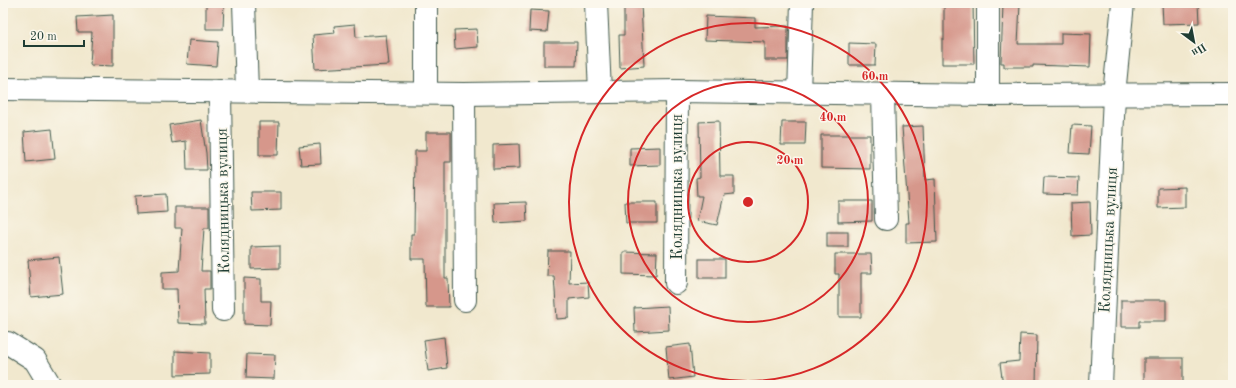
<svg xmlns="http://www.w3.org/2000/svg" width="1236" height="388" viewBox="0 0 1236 388" font-family="'Old Standard TT',serif">
	<style>
		.building { fill: #d6978b }
		.lines { fill: none; stroke-linecap: round; stroke-linejoin: round }
		.minor-casing { stroke: #3e574b; stroke-width: 24 }
		.minor { stroke: #fff; stroke-width: 22 }
		.ring { fill: none; stroke: #d62828; stroke-width: 2 }
		.labels { text-anchor: middle; stroke-width: 3; stroke-linejoin: round; paint-order: stroke }
		.street-label { font-size: 16px; fill: #1f3d34; stroke: #fbf7ec }
		.centre { fill: #d62828; stroke: #fbf7ec; stroke-width: 2 }
		.ring-label { font-size: 12px; text-anchor: middle; font-weight: bold; fill: #d62828; stroke: #fbf7ec; stroke-width: 3; stroke-linejoin: round; paint-order: stroke }
	</style>
	<rect width="100%" height="100%" fill="#fbf7ec"/>
	<filter id="ink" filterUnits="userSpaceOnUse"><feTurbulence type="fractalNoise" baseFrequency=".025" numOctaves="2"/><feDisplacementMap in="SourceGraphic" scale="8" xChannelSelector="R" yChannelSelector="G"/><feConvolveMatrix kernelMatrix="1 2 1 2 8 2 1 2 1" color-interpolation-filters="sRGB"/></filter>
	<filter id="wash" filterUnits="userSpaceOnUse"><feTurbulence type="fractalNoise" baseFrequency=".012" numOctaves="4" result="noise"/><feDisplacementMap in="SourceGraphic" scale="16" xChannelSelector="R" yChannelSelector="G"/><feGaussianBlur stdDeviation="0.9" result="paint"/><feColorMatrix in="noise" values="0 0 0 0 0 0 0 0 0 0 0 0 0 0 0 0 0 1.4 0 .05"/><feComposite in="paint" operator="in"/></filter>
	<g filter="url(#wash)">
		<rect width="100%" height="100%" fill="#f1e8ce"/>
		<g id="blocks">
			<g class="building">
				<path d="M 206,3 L 224,3 L 223,29 L 206,29 Z"/>
				<path d="M 624,3 L 641,3 L 644,66 L 620,68 L 619,35 L 624,35 Z"/>
				<path d="M 944,3 L 973,3 L 974,64 L 942,64 L 942,39 L 944,39 Z"/>
				<path d="M 1003,3 L 1020,4 L 1018,44 L 1061,44 L 1061,33 L 1091,34 L 1090,67 L 1033,65 L 1033,67 L 1004,67 L 1004,63 L 1001,63 Z"/>
				<path d="M 1162,3 L 1198,3 L 1199,23 L 1163,24 Z"/>
				<path d="M 530,10 L 549,11 L 547,32 L 529,31 Z"/>
				<path d="M 113,15 L 113,66 L 90,65 L 92,32 L 78,32 L 77,17 Z"/>
				<path d="M 706,16 L 755,18 L 755,27 L 788,26 L 788,60 L 765,60 L 765,42 L 705,40 Z"/>
				<path d="M 355,24 L 356,37 L 386,35 L 389,65 L 315,69 L 313,35 L 335,33 L 334,26 Z"/>
				<path d="M 477,29 L 478,47 L 455,49 L 454,30 Z"/>
				<path d="M 189,40 L 218,42 L 216,66 L 187,64 Z"/>
				<path d="M 544,42 L 577,42 L 576,66 L 544,66 Z"/>
				<path d="M 849,43 L 876,44 L 875,65 L 849,65 Z"/>
				<path d="M 201,120 L 206,153 L 207,170 L 187,170 L 186,141 L 172,143 L 169,125 Z"/>
				<path d="M 719,121 L 720,176 L 734,176 L 734,194 L 724,195 L 717,225 L 697,221 L 702,196 L 697,196 L 696,178 L 700,177 L 699,122 Z"/>
				<path d="M 259,122 L 279,122 L 278,155 L 259,155 Z"/>
				<path d="M 782,122 L 806,122 L 805,145 L 781,145 Z"/>
				<path d="M 1072,125 L 1091,126 L 1089,154 L 1070,153 Z"/>
				<path d="M 923,126 L 925,180 L 935,179 L 937,242 L 906,243 L 906,223 L 909,223 L 902,127 Z"/>
				<path d="M 52,129 L 55,159 L 26,162 L 24,132 Z"/>
				<path d="M 426,132 L 451,132 L 451,162 L 445,162 L 445,278 L 448,278 L 449,307 L 426,307 L 425,259 L 411,259 L 411,234 L 414,234 L 415,151 L 426,151 Z"/>
				<path d="M 821,135 L 870,135 L 870,169 L 821,168 Z"/>
				<path d="M 320,144 L 321,164 L 301,165 L 299,146 Z"/>
				<path d="M 519,144 L 520,168 L 493,169 L 493,145 Z"/>
				<path d="M 660,147 L 660,165 L 630,166 L 630,148 Z"/>
				<path d="M 1044,177 L 1079,178 L 1078,195 L 1043,194 Z"/>
				<path d="M 1185,187 L 1185,207 L 1158,208 L 1158,188 Z"/>
				<path d="M 251,192 L 281,192 L 281,210 L 252,211 Z"/>
				<path d="M 166,194 L 167,212 L 136,214 L 135,196 Z"/>
				<path d="M 838,201 L 872,201 L 872,221 L 838,222 Z"/>
				<path d="M 526,202 L 527,221 L 495,223 L 494,203 Z"/>
				<path d="M 625,202 L 657,202 L 657,223 L 626,223 Z"/>
				<path d="M 1090,202 L 1091,235 L 1072,236 L 1071,203 Z"/>
				<path d="M 175,207 L 209,207 L 209,228 L 204,228 L 201,271 L 210,271 L 210,289 L 204,289 L 205,324 L 178,323 L 177,289 L 162,289 L 162,272 L 179,271 L 182,228 L 175,228 Z"/>
				<rect x="827" y="232" width="21" height="15"/>
				<path d="M 280,246 L 280,268 L 251,269 L 251,247 Z"/>
				<path d="M 548,251 L 570,251 L 569,283 L 588,282 L 589,297 L 569,299 L 569,318 L 557,319 L 554,276 L 547,276 Z"/>
				<path d="M 623,252 L 657,253 L 656,275 L 623,274 Z"/>
				<path d="M 835,254 L 871,254 L 872,273 L 861,273 L 861,317 L 839,317 L 839,274 L 835,274 Z"/>
				<path d="M 59,257 L 63,294 L 31,297 L 28,260 Z"/>
				<rect x="699" y="259" width="26" height="19"/>
				<path d="M 244,278 L 261,279 L 261,301 L 271,301 L 270,325 L 244,324 Z"/>
				<path d="M 1121,300 L 1166,300 L 1166,321 L 1139,321 L 1139,327 L 1121,327 Z"/>
				<path d="M 668,306 L 669,330 L 635,332 L 634,308 Z"/>
				<path d="M 1020,334 L 1037,335 L 1036,385 L 1003,385 L 1000,363 L 1019,361 Z"/>
				<path d="M 444,337 L 447,368 L 428,371 L 424,340 Z"/>
				<path d="M 690,344 L 693,377 L 669,380 L 666,347 Z"/>
				<path d="M 175,351 L 210,353 L 210,374 L 175,375 Z"/>
				<path d="M 247,354 L 275,355 L 274,379 L 246,378 Z"/>
				<rect x="1144" y="358" width="39" height="27"/>
			</g>
		</g>
	</g>
	<g filter="url(#ink)">
		<use href="#blocks" fill-opacity="0" stroke="#3e574b" stroke-width="1"/>
		<g class="lines">
			<defs>
				<g id="minor">
					<path d="M 244,3 L 247,91"/>
					<path d="M 596,3 L 600,92"/>
					<path d="M 988,3 L 988,95"/>
					<path d="M 3,89 L 464,94 L 677,91 L 988,95 L 1233,94"/>
					<path d="M 220,91 L 223,310"/>
					<path d="M 426,92 L 426,3"/>
					<path d="M 799,93 L 802,3"/>
					<path d="M 464,94 L 465,300"/>
					<path d="M 883,94 L 886,219"/>
					<path d="M 676,283 L 677,91"/>
					<path d="M 3,343 L 8,343 L 35,360 L 50,385"/>
					<path d="M 1101,385 L 1114,95 L 1123,3"/>
				</g>
			</defs>
			<use href="#minor" class="minor-casing"/>
			<use href="#minor" class="minor"/>
		</g>
	</g>
	<g class="ring">
		<circle cx="748" cy="202" r="60"/>
		<circle cx="748" cy="202" r="120"/>
		<circle cx="748" cy="202" r="179"/>
	</g>
	<g class="labels">
		<g class="street-label">
			<text transform="translate(676 187) rotate(-90)" y="6">Колядницька вулиця</text>
			<text transform="translate(222 201) rotate(-91)" y="6">Колядницька вулиця</text>
			<text transform="translate(1107 240) rotate(-87)" y="6">Колядницька вулиця</text>
		</g>
	</g>
	<circle cx="748" cy="202" r="6" class="centre"/>
	<g class="ring-label">
		<text x="875" y="80">60 m</text>
		<text x="833" y="121">40 m</text>
		<text x="790" y="164">20 m</text>
	</g>
	<rect width="1236" height="388" fill="none" stroke="#fbf7ec" stroke-width="16"/>
	<g transform="translate(1194 42) rotate(148)" stroke="#fbf7ec" stroke-width="3" paint-order="stroke">
	<path d="M0-3L7 15L0 10L-7 15Z" fill="#1f3d34"/>
	<text y="-6" font-size="11" font-weight="bold" text-anchor="middle" fill="#1f3d34">Пн</text>
	</g>
	<path d="M24 40v6h60v-6" fill="none" stroke="#1f3d34" stroke-width="2"/>
	<text x="30" y="40" font-size="12" fill="#1f3d34" stroke="#fbf7ec" stroke-width="3" paint-order="stroke">20 m</text>
</svg>
